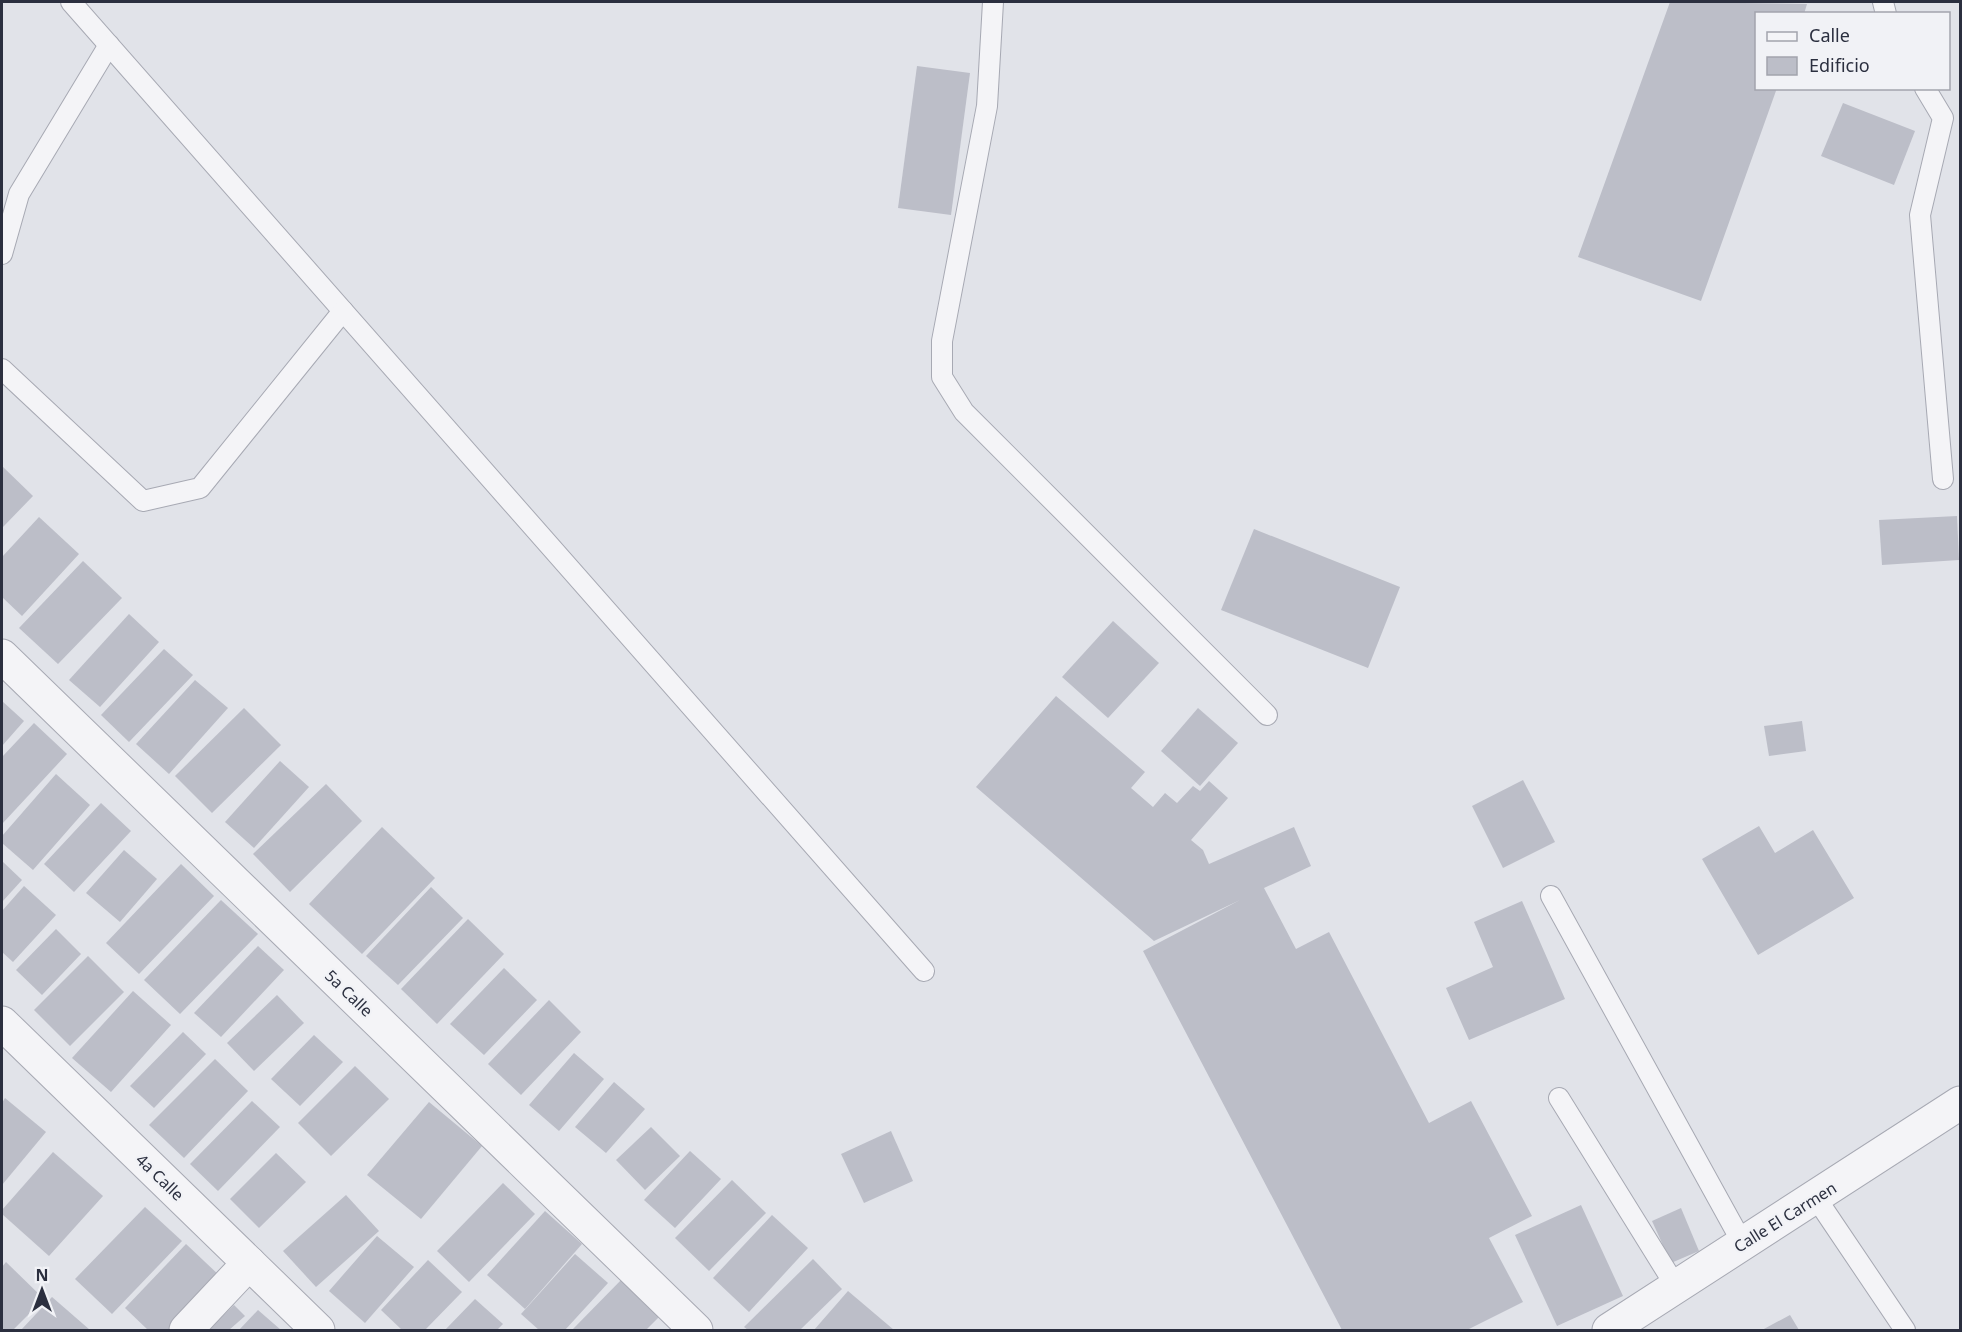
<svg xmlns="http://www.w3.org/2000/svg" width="1962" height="1332" viewBox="0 0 1962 1332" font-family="'Noto Sans',sans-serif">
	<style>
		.building { fill: #bcbec8 }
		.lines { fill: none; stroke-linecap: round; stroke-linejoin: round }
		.lane-casing { stroke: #a7a9b3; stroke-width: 22 }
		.street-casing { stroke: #a7a9b3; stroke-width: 35 }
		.lane { stroke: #f4f4f7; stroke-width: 20 }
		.street { stroke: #f4f4f7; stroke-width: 33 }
		.labels { text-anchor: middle; stroke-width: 4.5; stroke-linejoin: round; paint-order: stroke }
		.street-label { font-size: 16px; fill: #2b2f3f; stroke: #f1f2f6 }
	</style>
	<rect width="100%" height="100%" fill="#e1e3e9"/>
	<g class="building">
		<path d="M 1670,2 L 1807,4 L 1804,14 L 1756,14 L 1756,88 L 1777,88 L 1701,301 L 1578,257 Z"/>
		<path d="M 917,66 L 970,73 L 951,215 L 898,208 Z"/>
		<path d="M 1843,103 L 1915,131 L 1894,185 L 1821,156 Z"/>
		<path d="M 2,466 L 33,496 L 2,528 Z"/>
		<path d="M 1957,516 L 1959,560 L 1882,565 L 1879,520 Z"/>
		<path d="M 39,517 L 79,554 L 22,616 L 2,597 L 2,557 Z"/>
		<path d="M 1254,529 L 1400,587 L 1368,668 L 1221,610 Z"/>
		<path d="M 83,561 L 122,598 L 58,664 L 19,628 Z"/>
		<path d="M 129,614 L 159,642 L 100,707 L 69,680 Z"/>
		<path d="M 1113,621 L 1159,663 L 1108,718 L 1062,677 Z"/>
		<path d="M 164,649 L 193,675 L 129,742 L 101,715 Z"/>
		<path d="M 195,680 L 228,708 L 169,774 L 136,744 Z"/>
		<path d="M 1056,696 L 1145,772 L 1131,788 L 1153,807 L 1165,793 L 1177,803 L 1193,786 L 1200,791 L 1209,781 L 1228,798 L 1191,840 L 1203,850 L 1209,864 L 1294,827 L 1311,866 L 1264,888 L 1296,949 L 1329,932 L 1429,1123 L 1471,1101 L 1532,1216 L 1489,1238 L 1523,1302 L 1467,1330 L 1342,1330 L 1143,951 L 1240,900 L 1154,941 L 976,787 Z"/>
		<path d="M 2,701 L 24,721 L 2,746 Z"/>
		<path d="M 244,708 L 281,745 L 212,813 L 175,776 Z"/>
		<path d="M 1198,708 L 1238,743 L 1200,786 L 1161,751 Z"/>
		<path d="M 1802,721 L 1806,751 L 1769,756 L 1764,726 Z"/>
		<path d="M 34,723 L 67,754 L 2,824 L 2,757 Z"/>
		<path d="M 280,761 L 309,787 L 254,848 L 225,822 Z"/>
		<path d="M 56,774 L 90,805 L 33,870 L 2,843 L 2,836 Z"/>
		<path d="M 1523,780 L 1555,842 L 1503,868 L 1472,806 Z"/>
		<path d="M 326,784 L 362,821 L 290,892 L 253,854 Z"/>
		<path d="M 101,803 L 131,831 L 74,892 L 44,864 Z"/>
		<path d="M 1759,826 L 1775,853 L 1813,830 L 1854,898 L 1758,955 L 1702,859 Z"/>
		<path d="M 382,827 L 435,878 L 362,954 L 309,904 Z"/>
		<path d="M 124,850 L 157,879 L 120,922 L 86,893 Z"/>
		<path d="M 2,861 L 22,880 L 2,902 Z"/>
		<path d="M 181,864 L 214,896 L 139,974 L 106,943 Z"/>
		<path d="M 24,886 L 56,915 L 13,962 L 2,952 L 2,911 Z"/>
		<path d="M 431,887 L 463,918 L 398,985 L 366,956 Z"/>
		<path d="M 221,900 L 258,934 L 180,1014 L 144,980 Z"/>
		<path d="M 1522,901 L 1565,999 L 1469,1040 L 1446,988 L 1493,967 L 1474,922 Z"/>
		<path d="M 468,919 L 504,954 L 437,1024 L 401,989 Z"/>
		<path d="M 56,929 L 81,954 L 42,995 L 16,970 Z"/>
		<path d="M 258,946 L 284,970 L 221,1037 L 194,1013 Z"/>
		<path d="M 88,956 L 124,992 L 70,1046 L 34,1010 Z"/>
		<path d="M 504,968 L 537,1000 L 484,1055 L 450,1024 Z"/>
		<path d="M 133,991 L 171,1025 L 111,1092 L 72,1058 Z"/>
		<path d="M 277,995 L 304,1023 L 254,1071 L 227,1043 Z"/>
		<path d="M 549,1000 L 581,1032 L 521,1095 L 488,1064 Z"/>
		<path d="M 183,1032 L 206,1054 L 154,1108 L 130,1086 Z"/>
		<path d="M 314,1035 L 343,1062 L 300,1106 L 271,1079 Z"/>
		<path d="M 574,1053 L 604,1079 L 559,1131 L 529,1105 Z"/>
		<path d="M 215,1059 L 248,1091 L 184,1158 L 149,1125 Z"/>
		<path d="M 355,1066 L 389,1099 L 331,1156 L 298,1123 Z"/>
		<path d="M 614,1082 L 645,1109 L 606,1153 L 575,1127 Z"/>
		<path d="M 5,1098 L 46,1132 L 2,1185 L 2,1103 Z"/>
		<path d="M 252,1101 L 280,1127 L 218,1191 L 190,1164 Z"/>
		<path d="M 429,1102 L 482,1146 L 421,1219 L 367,1175 Z"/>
		<path d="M 651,1127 L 680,1156 L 645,1190 L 616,1160 Z"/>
		<path d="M 891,1131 L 913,1181 L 864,1203 L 841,1154 Z"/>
		<path d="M 690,1151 L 721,1179 L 675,1228 L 644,1200 Z"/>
		<path d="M 53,1152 L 103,1196 L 49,1256 L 2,1214 L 2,1210 Z"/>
		<path d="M 276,1153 L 306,1182 L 259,1228 L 230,1199 Z"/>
		<path d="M 732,1180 L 766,1213 L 709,1271 L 675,1238 Z"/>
		<path d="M 503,1183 L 535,1214 L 469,1282 L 437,1251 Z"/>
		<path d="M 346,1195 L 379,1231 L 316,1287 L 283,1251 Z"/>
		<path d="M 1581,1205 L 1623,1296 L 1557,1326 L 1515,1235 Z"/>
		<path d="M 145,1207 L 182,1241 L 112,1314 L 75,1279 Z"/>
		<path d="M 1681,1208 L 1699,1251 L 1671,1263 L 1652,1221 Z"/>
		<path d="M 545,1211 L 582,1244 L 525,1309 L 487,1275 Z"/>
		<path d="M 772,1215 L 808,1248 L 749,1312 L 713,1278 Z"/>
		<path d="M 377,1236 L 414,1267 L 365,1323 L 329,1291 Z"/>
		<path d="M 186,1244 L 221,1277 L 170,1330 L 148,1330 L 125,1308 Z"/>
		<path d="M 575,1254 L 608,1283 L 565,1330 L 539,1330 L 521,1314 Z"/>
		<path d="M 813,1259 L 842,1289 L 800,1330 L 748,1330 L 744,1327 Z"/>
		<path d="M 428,1260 L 462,1292 L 425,1330 L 402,1330 L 381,1310 Z"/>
		<path d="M 6,1262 L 44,1299 L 13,1330 L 2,1330 L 2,1267 Z"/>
		<path d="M 625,1276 L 663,1313 L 646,1330 L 572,1330 Z"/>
		<path d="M 848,1291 L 894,1330 L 814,1330 Z"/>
		<path d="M 52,1297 L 90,1330 L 21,1330 Z"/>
		<path d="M 475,1299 L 503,1324 L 497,1330 L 445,1330 Z"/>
		<path d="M 234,1305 L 245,1316 L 229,1330 L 211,1330 L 209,1329 Z"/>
		<path d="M 258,1310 L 281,1330 L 239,1330 Z"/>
		<path d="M 1790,1315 L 1799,1330 L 1762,1330 Z"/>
	</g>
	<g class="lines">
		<defs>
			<g id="lane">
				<path d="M 71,2 L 924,971"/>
				<path d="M 993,2 L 987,106 L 942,341 L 942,377 L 964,412 L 1267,715"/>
				<path d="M 1883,2 L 1886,14"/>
				<path d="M 1925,88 L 1943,118 L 1920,215 L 1943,479"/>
				<path d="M 2,254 L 19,194 L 109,45"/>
				<path d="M 2,369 L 143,501 L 200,488 L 343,311"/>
				<path d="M 1551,896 L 1743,1244"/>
				<path d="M 1559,1098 L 1675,1285"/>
				<path d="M 1816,1198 L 1905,1330"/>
			</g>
			<g id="street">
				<path d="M 2,656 L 696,1330"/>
				<path d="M 2,1023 L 318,1330"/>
				<path d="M 186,1330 L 249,1263"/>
				<path d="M 1609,1330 L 1960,1103"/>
			</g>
		</defs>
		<use href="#lane" class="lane-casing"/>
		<use href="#street" class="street-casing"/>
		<use href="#lane" class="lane"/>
		<use href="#street" class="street"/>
	</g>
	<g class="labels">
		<g class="street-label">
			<text transform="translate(349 993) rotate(44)" y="6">5a Calle</text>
			<text transform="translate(160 1177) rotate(44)" y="6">4a Calle</text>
			<text transform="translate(1785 1217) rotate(-32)" y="6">Calle El Carmen</text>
		</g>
	</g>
	<rect width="1962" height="1332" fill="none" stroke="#2b2f3f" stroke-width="6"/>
	<rect x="1755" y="12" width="195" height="78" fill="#f1f2f6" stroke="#a2a4ad" stroke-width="1.5"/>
	<rect x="1767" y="32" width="30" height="9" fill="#f4f4f7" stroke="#a2a4ad" stroke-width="1.5"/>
	<text x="1809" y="42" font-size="18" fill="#2b2f3f">Calle</text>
	<rect x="1767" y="57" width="30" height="18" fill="#bcbec8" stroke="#a2a4ad" stroke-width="1.5"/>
	<text x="1809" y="72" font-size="18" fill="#2b2f3f">Edificio</text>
	<g transform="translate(42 1290)" stroke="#f1f2f6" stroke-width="4.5" paint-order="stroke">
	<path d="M0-4.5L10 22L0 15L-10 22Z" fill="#2b2f3f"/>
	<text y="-9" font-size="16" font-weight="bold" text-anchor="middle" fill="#2b2f3f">N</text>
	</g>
</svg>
